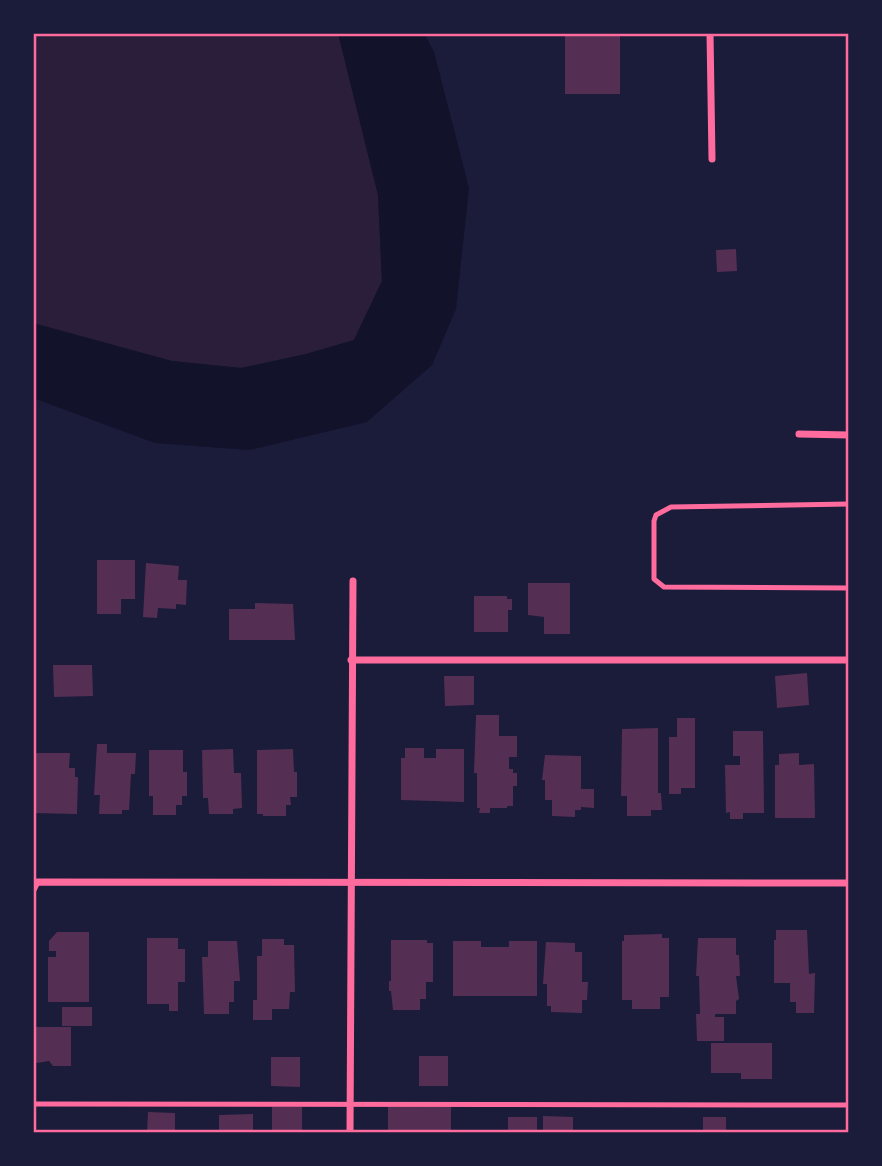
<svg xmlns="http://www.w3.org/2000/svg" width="882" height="1166" viewBox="0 0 882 1166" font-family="'DejaVu Sans',sans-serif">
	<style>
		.green { fill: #2a1e3b }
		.water { fill: #12122b }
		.building { fill: #542f53 }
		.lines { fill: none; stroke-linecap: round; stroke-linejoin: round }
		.service { stroke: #ff6b9d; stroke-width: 5 }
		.minor { stroke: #ff6b9d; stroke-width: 7 }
		.neatline { fill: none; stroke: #ff6b9d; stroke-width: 2.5 }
	</style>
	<rect width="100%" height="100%" fill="#1b1b3a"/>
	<path class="green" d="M 33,33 L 338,33 L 378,195 L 382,281 L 354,340 L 306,354 L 241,368 L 172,361 L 33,323 Z"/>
	<path class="water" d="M 338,33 L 424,33 L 434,52 L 469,188 L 456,309 L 432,365 L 367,422 L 250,450 L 155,443 L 33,398 L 33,323 L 172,361 L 241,368 L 306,354 L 354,340 L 382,281 L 378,195 Z"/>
	<g class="building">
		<rect x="565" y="33" width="55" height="61"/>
		<path d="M 736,249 L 737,271 L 717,272 L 716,250 Z"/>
		<path d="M 97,560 L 135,560 L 135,599 L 121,599 L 121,614 L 97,614 Z"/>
		<path d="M 146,563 L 179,566 L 178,580 L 187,580 L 186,605 L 176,604 L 176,609 L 158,608 L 157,618 L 143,617 Z"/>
		<path d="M 528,583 L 570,583 L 570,634 L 544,634 L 544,617 L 528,615 Z"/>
		<path d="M 474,596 L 507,596 L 507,599 L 512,599 L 512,610 L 508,610 L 508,632 L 474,632 Z"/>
		<path d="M 255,603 L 293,604 L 295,640 L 229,640 L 229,609 L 255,609 Z"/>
		<path d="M 53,665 L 92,665 L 93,696 L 54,697 Z"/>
		<path d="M 807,673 L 809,705 L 777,708 L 775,676 Z"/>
		<path d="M 444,676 L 474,676 L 474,705 L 445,706 Z"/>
		<path d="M 476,715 L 499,715 L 499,736 L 517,736 L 517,757 L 509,757 L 509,769 L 513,769 L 513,773 L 517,773 L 517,786 L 513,786 L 513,806 L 507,806 L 507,808 L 490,808 L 490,813 L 479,813 L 480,808 L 477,808 L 477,773 L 474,773 Z"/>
		<path d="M 677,718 L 695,718 L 695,788 L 681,788 L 681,794 L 669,794 L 669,737 L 677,737 Z"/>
		<path d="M 658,728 L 658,793 L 661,793 L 662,810 L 651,810 L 651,816 L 627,816 L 627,796 L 621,796 L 622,729 Z"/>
		<path d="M 733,731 L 763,731 L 764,813 L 743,813 L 743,819 L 730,819 L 730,812 L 726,813 L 725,765 L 740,765 L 740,756 L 733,756 Z"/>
		<path d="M 97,744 L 107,744 L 107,753 L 136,753 L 135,774 L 131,774 L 129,810 L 122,810 L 122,814 L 99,814 L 100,795 L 94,795 Z"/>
		<path d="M 405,748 L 424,748 L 424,758 L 436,758 L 436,749 L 464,749 L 464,802 L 401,800 L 401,758 L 405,758 Z"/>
		<path d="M 233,749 L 234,773 L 241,773 L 242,808 L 233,809 L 233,814 L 209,814 L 208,798 L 203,798 L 202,750 Z"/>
		<path d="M 293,749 L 294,772 L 297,772 L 297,797 L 290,797 L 291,805 L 286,805 L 286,816 L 263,816 L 263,814 L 257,814 L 257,750 Z"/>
		<path d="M 149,750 L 183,750 L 183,772 L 187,772 L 187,796 L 182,796 L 182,805 L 176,805 L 176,815 L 153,815 L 153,796 L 149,796 Z"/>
		<path d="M 33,753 L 70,753 L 69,768 L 75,768 L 75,777 L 78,777 L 77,814 L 33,813 Z"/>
		<path d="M 799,753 L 799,765 L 814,764 L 815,818 L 775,818 L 775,765 L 779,765 L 779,754 Z"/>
		<path d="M 545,755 L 581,756 L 581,789 L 594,789 L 594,808 L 581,807 L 581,810 L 575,810 L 575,817 L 552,816 L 552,800 L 545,800 L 545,780 L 542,780 Z"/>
		<path d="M 776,930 L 807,930 L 809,974 L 815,973 L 814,1013 L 796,1013 L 796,1002 L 790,1002 L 790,983 L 774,983 L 774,940 L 776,940 Z"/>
		<path d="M 57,932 L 89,932 L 89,1002 L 48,1002 L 48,957 L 56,957 L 56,951 L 49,951 L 49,941 Z"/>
		<path d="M 662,934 L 662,938 L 669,938 L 669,997 L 660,997 L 660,1009 L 632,1009 L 632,1000 L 622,1000 L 622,941 L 624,941 L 624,935 Z"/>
		<path d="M 147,938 L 178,938 L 178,949 L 185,949 L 185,982 L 178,982 L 178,1011 L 169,1011 L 169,1004 L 147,1004 Z"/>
		<path d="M 698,938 L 736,938 L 736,955 L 739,955 L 740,976 L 736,976 L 739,999 L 736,1001 L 736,1014 L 715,1014 L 715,1017 L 724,1017 L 724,1041 L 697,1041 L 696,1014 L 700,1014 L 699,976 L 696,976 Z"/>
		<path d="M 262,939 L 284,939 L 284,945 L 294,945 L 295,992 L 290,992 L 289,1009 L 272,1009 L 272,1020 L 253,1020 L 253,1000 L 257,1000 L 257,956 L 262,956 Z"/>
		<path d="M 391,940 L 427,940 L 427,943 L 433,943 L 433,982 L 426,982 L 426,999 L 420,999 L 420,1010 L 393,1010 L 391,991 L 389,991 L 389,981 L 391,981 Z"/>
		<path d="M 208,941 L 237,941 L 240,981 L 234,981 L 234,1002 L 229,1002 L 229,1014 L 204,1014 L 202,957 L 208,957 Z"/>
		<path d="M 453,941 L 481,941 L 481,947 L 509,947 L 509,941 L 537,941 L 537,996 L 453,996 Z"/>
		<path d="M 546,942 L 575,943 L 575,952 L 582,952 L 582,982 L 588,982 L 587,1000 L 582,1000 L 582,1013 L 551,1012 L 551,1006 L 547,1006 L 547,984 L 543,984 Z"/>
		<rect x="62" y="1007" width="30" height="19"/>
		<path d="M 33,1027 L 71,1027 L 71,1066 L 53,1066 L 49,1061 L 37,1063 L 33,1059 Z"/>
		<path d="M 711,1043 L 772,1043 L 772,1079 L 741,1079 L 741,1073 L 711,1073 Z"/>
		<rect x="419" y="1056" width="29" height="30"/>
		<path d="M 271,1057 L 300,1057 L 300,1087 L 271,1086 Z"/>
		<rect x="272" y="1107" width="30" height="26"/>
		<rect x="388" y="1107" width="63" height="26"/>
		<path d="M 148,1112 L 175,1113 L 175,1133 L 147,1133 Z"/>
		<path d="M 253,1114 L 253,1133 L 219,1133 L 219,1115 Z"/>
		<path d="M 543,1116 L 573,1117 L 573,1133 L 543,1133 Z"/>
		<rect x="508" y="1117" width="29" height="16"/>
		<rect x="703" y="1117" width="23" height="16"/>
	</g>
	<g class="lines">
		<g class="service">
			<path d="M 849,504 L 671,507 L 656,515 L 654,521 L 654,579 L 664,587 L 849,588"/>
			<path d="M 33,1104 L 849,1105"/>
		</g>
		<g class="minor">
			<path d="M 710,33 L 712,159"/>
			<path d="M 799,434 L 849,435"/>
			<path d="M 351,660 L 849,660"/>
			<path d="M 33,890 L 37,882 L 849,883"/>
			<path d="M 350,1133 L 353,581"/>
		</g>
	</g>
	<rect width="882" height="1166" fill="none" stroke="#1b1b3a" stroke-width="70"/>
	<rect x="35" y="35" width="812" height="1096" class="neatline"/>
</svg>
